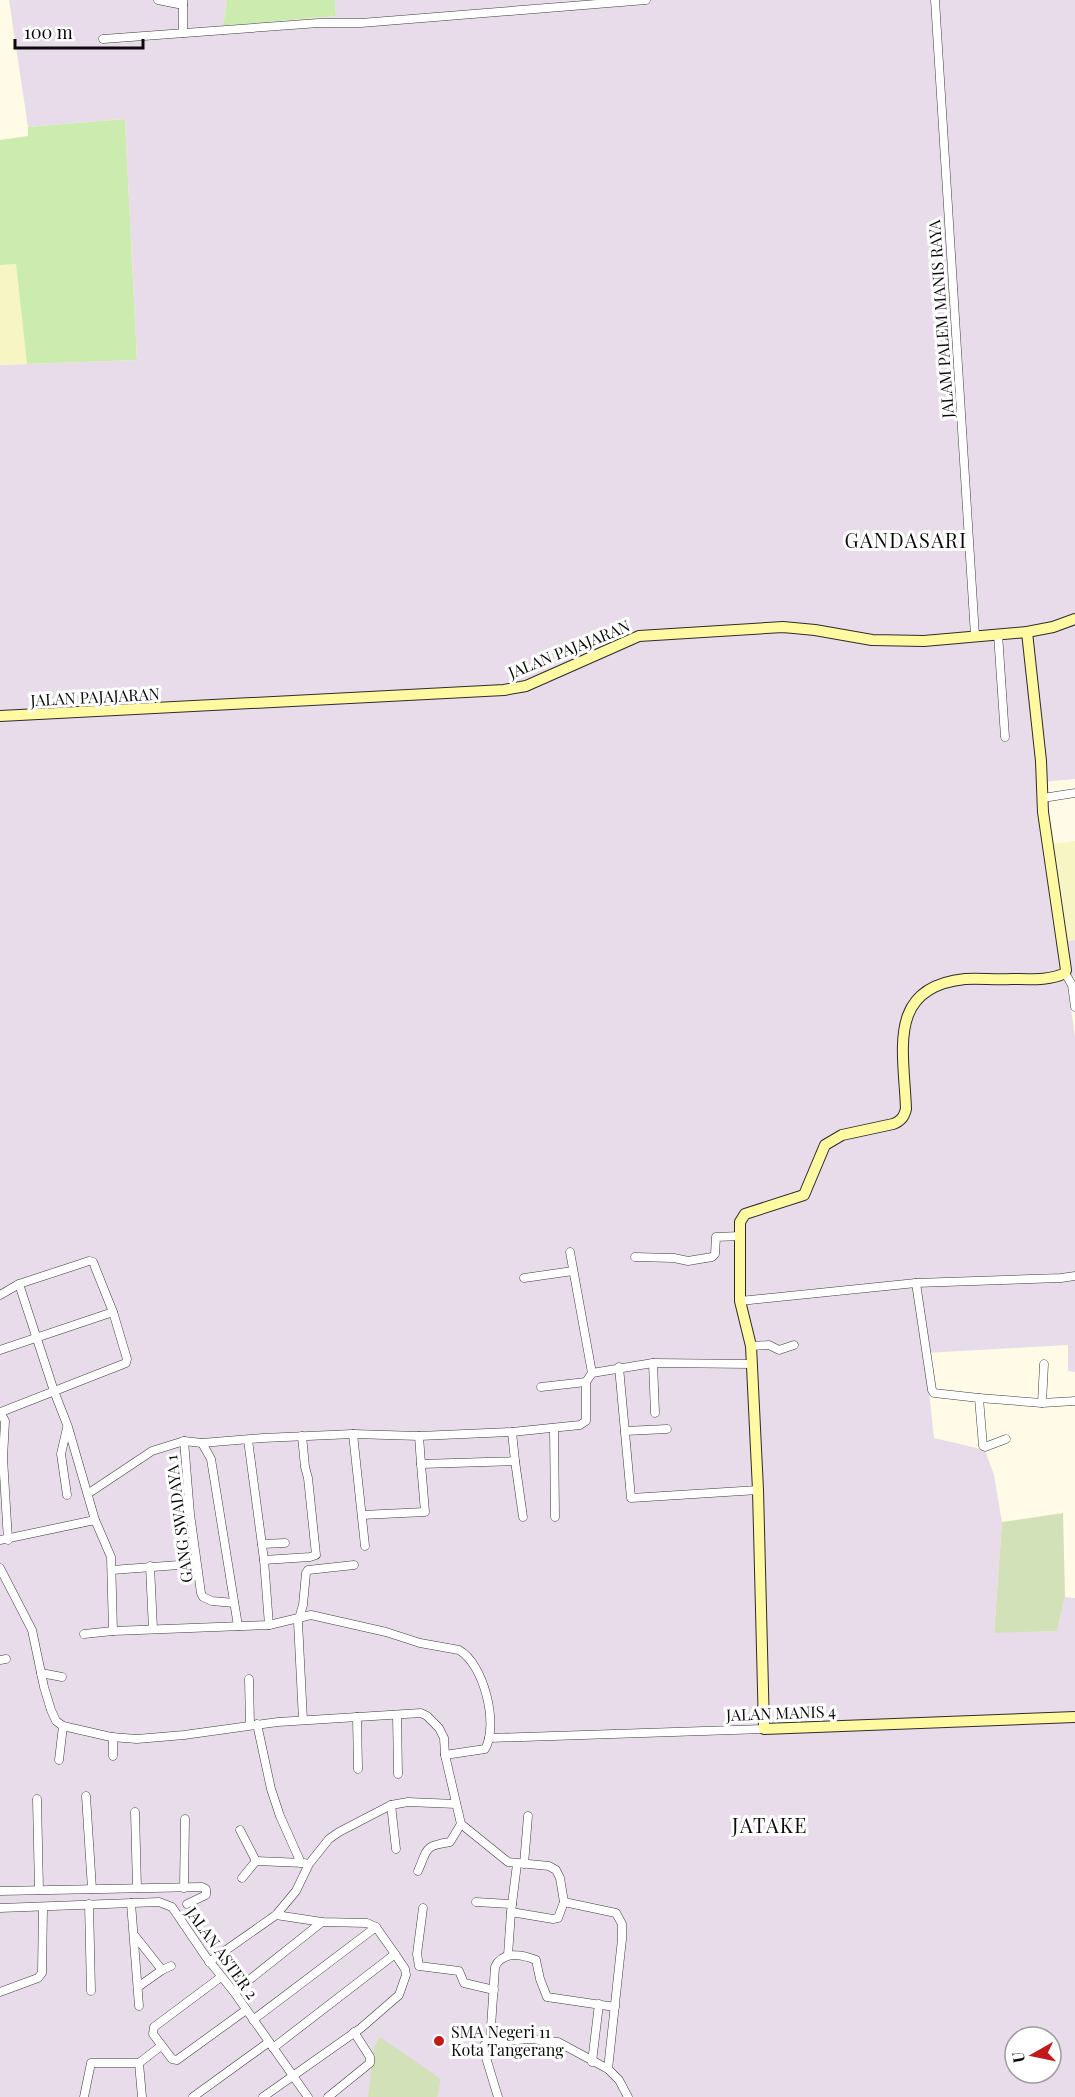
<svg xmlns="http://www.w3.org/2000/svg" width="1075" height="2097" viewBox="0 0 1075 2097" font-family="'Playfair Display',serif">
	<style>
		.industrial { fill: #e9dcea; fill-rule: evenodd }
		.farmland { fill: #f7f5c4 }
		.green { fill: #cbecae }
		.cemetery { fill: #d2e1b7 }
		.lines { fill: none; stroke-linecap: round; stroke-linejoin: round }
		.street-casing { stroke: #3d3d3d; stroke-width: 9 }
		.secondary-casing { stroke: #2c2c2c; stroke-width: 12 }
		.street { stroke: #fff; stroke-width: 8 }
		.secondary { stroke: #fff9a1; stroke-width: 10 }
		.poi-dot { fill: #c21919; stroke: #fff; stroke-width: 2 }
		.labels { text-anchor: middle; stroke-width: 6; stroke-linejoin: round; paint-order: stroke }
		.street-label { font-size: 16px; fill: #0a0a0a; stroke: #fff }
		.poi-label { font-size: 16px; fill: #0a0a0a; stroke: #fff; text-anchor: start }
		.quarter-label { font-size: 20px; letter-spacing: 1.5px; fill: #0a0a0a; stroke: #fff }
	</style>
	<rect width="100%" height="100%" fill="#fffbe6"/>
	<path class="industrial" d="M 9,0 L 227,0 L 223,26 L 336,16 L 335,0 L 1075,0 L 1075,779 L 1042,782 L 1050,844 L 1068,941 L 1075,940 L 1075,976 L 1068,985 L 1075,1038 L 1075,1372 L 1068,1371 L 1068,1345 L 925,1353 L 934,1438 L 985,1450 L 994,1475 L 1002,1522 L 994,1632 L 1057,1631 L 1065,1597 L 1075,1598 L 1075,2097 L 0,2097 L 0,365 L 137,360 L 125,119 L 28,127 ZM 1015,2037 L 1051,2037 L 1051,2073 L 1015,2073 Z"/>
	<g class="farmland">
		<path d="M 16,264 L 27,364 L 0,365 L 0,265 Z"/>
		<path d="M 1075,841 L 1075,940 L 1068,941 L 1050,844 Z"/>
	</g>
	<g class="green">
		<path d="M 227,0 L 335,0 L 336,16 L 223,26 Z"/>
		<path d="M 125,119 L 137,360 L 27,364 L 16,264 L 0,265 L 0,140 L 28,136 L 28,127 Z"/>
	</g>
	<g class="cemetery">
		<path d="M 1063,1513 L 1065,1597 L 1057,1631 L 994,1633 L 1002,1522 Z"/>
		<path d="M 380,2037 L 441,2079 L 437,2097 L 368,2097 L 374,2047 Z"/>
	</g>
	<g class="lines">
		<defs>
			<g id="street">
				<path d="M 158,0 L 183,5"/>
				<path d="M 935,0 L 975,636"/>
				<path d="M 183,33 L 183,0"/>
				<path d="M 103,39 L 319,23 L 361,23 L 646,0"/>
				<path d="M 998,634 L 1005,737"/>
				<path d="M 1043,798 L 1075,793"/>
				<path d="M 1065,973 L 1072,985 L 1075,1007"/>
				<path d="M 570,1252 L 592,1373"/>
				<path d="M 635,1257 L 674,1258 L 688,1261 L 712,1257 L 715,1254 L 716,1237 L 740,1236"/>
				<path d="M 524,1278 L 573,1271"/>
				<path d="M 916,1283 L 932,1390 L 934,1393 L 979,1398 L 983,1446 L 985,1447 L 1006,1439"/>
				<path d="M 0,1295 L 19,1284 L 54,1391 L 68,1427 L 95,1520 L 0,1540"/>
				<path d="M 740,1301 L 916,1283 L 1061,1278 L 1075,1276"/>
				<path d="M 751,1346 L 769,1345 L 779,1350 L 794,1345"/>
				<path d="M 0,1350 L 113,1312"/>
				<path d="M 653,1363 L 655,1413"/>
				<path d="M 619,1367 L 631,1498 L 758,1490"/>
				<path d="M 541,1387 L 586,1382"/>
				<path d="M 979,1398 L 1042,1403 L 1075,1401"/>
				<path d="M 1042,1403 L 1044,1364"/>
				<path d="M 0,1412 L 5,1421 L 3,1458 L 8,1540"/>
				<path d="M 1,1412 L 126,1363 L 127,1359 L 113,1312 L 93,1262 L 89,1261 L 19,1284"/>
				<path d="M 554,1428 L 555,1517"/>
				<path d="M 625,1431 L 667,1429"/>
				<path d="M 353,1434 L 365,1546"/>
				<path d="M 419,1436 L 421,1464 L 515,1461 L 512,1432"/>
				<path d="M 248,1440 L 264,1560 L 269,1625"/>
				<path d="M 184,1441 L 190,1514 L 201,1593 L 203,1597 L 212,1601 L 234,1603"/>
				<path d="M 202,1443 L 211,1459 L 238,1626"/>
				<path d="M 515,1461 L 523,1517"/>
				<path d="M 89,1493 L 152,1451 L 184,1441 L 202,1443 L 263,1438 L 353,1434 L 419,1436 L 512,1432 L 580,1425 L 586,1421 L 586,1382 L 592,1373 L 653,1363 L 752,1364"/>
				<path d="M 67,1495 L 61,1454 L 67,1428"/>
				<path d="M 362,1515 L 425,1512 L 421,1464"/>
				<path d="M 95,1520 L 111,1557 L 113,1631"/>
				<path d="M 262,1544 L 285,1543"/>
				<path d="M 264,1560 L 310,1557 L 316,1555 L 308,1478 L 305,1467 L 302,1436"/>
				<path d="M 150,1566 L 153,1629"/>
				<path d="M 0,1568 L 32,1630 L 44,1687 L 51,1710 L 56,1721 L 63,1726 L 111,1737 L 137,1739 L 184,1735 L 278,1722 L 421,1713 L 427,1716 L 439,1728 L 444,1738 L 445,1755 L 461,1824 L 508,1862 L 549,1866 L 556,1870 L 560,1878 L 564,1902 L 558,1918 L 553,1919 L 511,1912"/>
				<path d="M 112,1570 L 179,1565"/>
				<path d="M 84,1634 L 113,1631 L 269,1625 L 311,1615 L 386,1632 L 420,1643 L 459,1650 C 484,1664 499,1725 485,1749 L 445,1755"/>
				<path d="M 0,1660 L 6,1659"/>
				<path d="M 41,1673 L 62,1677"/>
				<path d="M 249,1679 L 250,1725"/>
				<path d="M 397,1715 L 398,1774"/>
				<path d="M 357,1717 L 358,1769"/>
				<path d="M 303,1720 L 298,1622 L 303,1605 L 306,1573 L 308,1570 L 354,1565"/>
				<path d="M 257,1724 L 271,1789 L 280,1816 L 301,1863"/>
				<path d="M 489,1738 L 764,1729"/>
				<path d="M 113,1756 L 113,1737"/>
				<path d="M 59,1760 L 63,1726"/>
				<path d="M 86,1796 L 92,1889"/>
				<path d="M 37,1799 L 39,1890"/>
				<path d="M 391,1805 L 396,1849"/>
				<path d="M 135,1812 L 137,1888"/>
				<path d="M 240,1830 L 256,1861"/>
				<path d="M 524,1864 L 528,1816"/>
				<path d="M 418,1871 C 428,1848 424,1846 450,1842 L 461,1824"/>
				<path d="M 242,1878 L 256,1861 L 304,1863"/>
				<path d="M 184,1888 L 185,1819"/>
				<path d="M 0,1891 L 202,1887 L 206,1889 L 206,1895 L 187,1904"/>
				<path d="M 476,1902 L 512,1904"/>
				<path d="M 564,1902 L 616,1913 L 622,1924 L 622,1939 L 608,2069"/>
				<path d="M 131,1903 L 139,2006"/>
				<path d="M 89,1904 L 91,1991"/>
				<path d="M 0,1908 L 159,1902 L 172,1907 L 206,1957 L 234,1992 L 308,2097"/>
				<path d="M 423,1908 L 417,1954 L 419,1966 L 459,1971 L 464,1983 L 494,1990"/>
				<path d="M 276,1915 L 322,1922 L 367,1923 L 376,1927 L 395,1954"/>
				<path d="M 135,1936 L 162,1970"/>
				<path d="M 508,1955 L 511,1912 L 517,1864"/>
				<path d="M 209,1962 L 276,1915 L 296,1891 L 309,1864 L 329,1839 L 339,1832 L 391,1805 L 408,1802 L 456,1804"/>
				<path d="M 221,1977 L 154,2027 L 153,2034 L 172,2059 L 177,2060 L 246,2010"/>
				<path d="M 138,1987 L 162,1970 L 171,1966"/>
				<path d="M 0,1992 L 38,1978 L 42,1973 L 43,1907"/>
				<path d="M 234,1992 L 322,1922"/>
				<path d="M 253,2020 L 376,1927"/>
				<path d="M 490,2042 L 495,1967 C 502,1951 522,1954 536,1960 L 540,1979 L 547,1997 L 615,2007"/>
				<path d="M 592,2062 L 599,2004"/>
				<path d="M 139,2063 L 142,2097"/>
				<path d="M 84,2097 L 91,2063 L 139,2063 L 161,2046"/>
				<path d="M 193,2097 L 269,2042"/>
				<path d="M 263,2097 L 361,2028 L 399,1995 L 406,1975 L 405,1969 L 395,1954 L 273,2048"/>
				<path d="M 328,2097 L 370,2063 L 370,2057 L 354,2032"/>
				<path d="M 498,2097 L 484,2051 L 484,2045 L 490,2042 L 530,2039 L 558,2042 L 608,2069 L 619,2080 L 628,2097"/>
			</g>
			<g id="secondary">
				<path d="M 1027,632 L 1041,761 L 1043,812 L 1066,970 L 1065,973 C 1050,981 1028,979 1011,979 C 995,980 980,978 965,979 C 886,987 904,1051 906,1109 C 904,1117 901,1121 893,1124 L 842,1135 L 825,1145 L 804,1195 L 745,1214 L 740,1222 L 740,1301 L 751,1346 L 758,1490 L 764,1729 L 1075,1717"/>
				<path d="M 0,716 L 504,690 L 526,686 L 639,636 L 783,627 L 815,630 L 872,640 L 924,641 L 1027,632 L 1053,627 L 1075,619"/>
			</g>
		</defs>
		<use href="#street" class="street-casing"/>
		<use href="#secondary" class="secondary-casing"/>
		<use href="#street" class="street"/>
		<use href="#secondary" class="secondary"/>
	</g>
	<circle class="poi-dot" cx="439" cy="2041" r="6"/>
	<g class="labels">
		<g class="street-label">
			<text transform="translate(941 319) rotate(-94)" y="6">JALAM PALEM MANIS RAYA</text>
			<text transform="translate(569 649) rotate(-22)" y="6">JALAN PAJAJARAN</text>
			<text transform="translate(95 697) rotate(-3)" y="6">JALAN PAJAJARAN</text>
			<text transform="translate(179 1519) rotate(-97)" y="6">GANG SWADAYA 1</text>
			<text transform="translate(781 1713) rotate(-2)" y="6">JALAN MANIS 4</text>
			<text transform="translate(222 1953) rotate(54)" y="6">JALAN ASTER 2</text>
		</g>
		<g class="poi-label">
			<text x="451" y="2038">SMA Negeri 11<tspan x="451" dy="18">Kota Tangerang</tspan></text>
		</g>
		<g class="quarter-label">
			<text x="906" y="548">GANDASARI</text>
			<text x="770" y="1833">JATAKE</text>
		</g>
	</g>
	<g transform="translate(1033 2055) rotate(261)"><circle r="28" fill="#ffffff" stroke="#9d9d9d" stroke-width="1.5"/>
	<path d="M0-4.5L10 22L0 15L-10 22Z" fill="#c21919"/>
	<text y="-9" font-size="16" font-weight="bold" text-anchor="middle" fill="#0a0a0a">U</text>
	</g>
	<path d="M15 39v9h128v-9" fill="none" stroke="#0a0a0a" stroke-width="3"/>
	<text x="24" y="39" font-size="18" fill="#0a0a0a" stroke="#ffffff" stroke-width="4.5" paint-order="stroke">100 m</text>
</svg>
